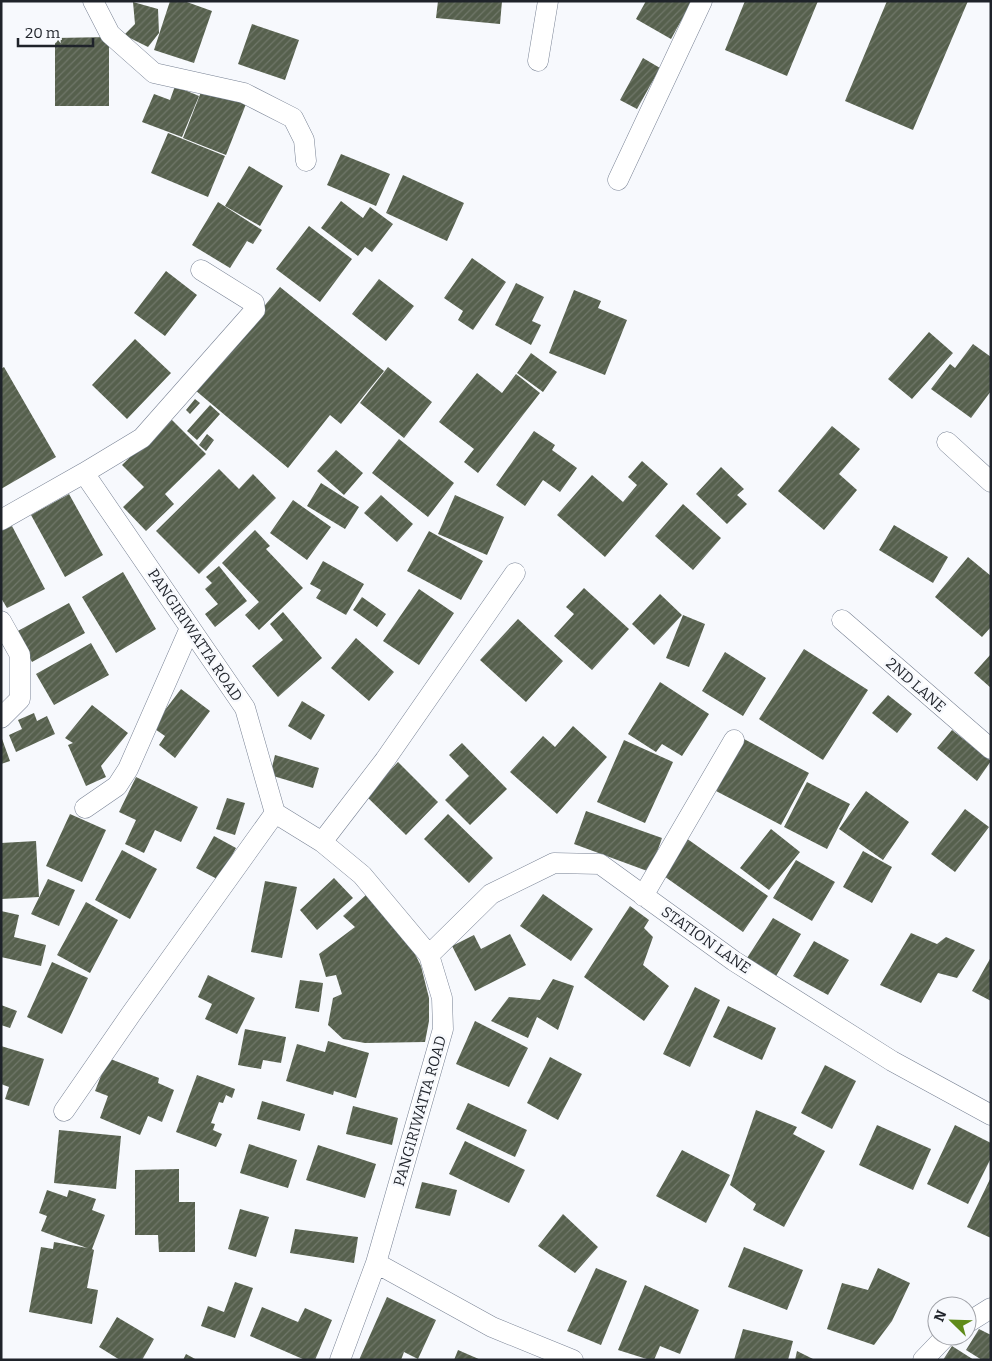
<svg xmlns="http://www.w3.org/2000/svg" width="992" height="1361" viewBox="0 0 992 1361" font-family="Bitter,serif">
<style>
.building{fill:url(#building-hatch)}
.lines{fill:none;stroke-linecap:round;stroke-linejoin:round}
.street-casing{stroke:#788294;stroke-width:21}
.street{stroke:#fff;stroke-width:20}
.labels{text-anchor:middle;stroke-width:5;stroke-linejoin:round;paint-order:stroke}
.street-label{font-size:15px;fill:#1f232a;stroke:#f7f9fd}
</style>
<defs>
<pattern id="building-hatch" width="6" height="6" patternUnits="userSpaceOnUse" patternTransform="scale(1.25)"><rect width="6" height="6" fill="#56604d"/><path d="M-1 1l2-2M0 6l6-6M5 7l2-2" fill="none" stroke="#70776a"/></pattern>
</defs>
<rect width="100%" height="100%" fill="#f7f9fd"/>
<!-- building -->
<path class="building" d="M170 1H184L212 11 194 63 154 50Z
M438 1H502L500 24 436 18Z
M646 1H692L671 39 636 19Z
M745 1H818L787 76 725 50Z
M887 1H968L913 130 845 101Z
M133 2 158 9 159 33 148 47 124 35 135 24Z
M252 24 299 40 285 80 238 64Z
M109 37V106H55V38Z
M643 58 660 68 637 109 620 100Z
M175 86 199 96 182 137 142 122 154 94 170 100Z
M203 87 246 104 226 155 183 138Z
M168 133 225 156 208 197 151 173Z
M341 154 390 174 376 206 327 185Z
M249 166 283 186 260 226 225 206Z
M403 175 464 203 447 241 386 213Z
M341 201 363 218 370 207 393 224 372 252 365 247 358 256 321 228Z
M218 202 262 230 253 244 247 241 230 268 192 245Z
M309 226 352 259 320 302 276 269Z
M472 258 506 282 473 330 458 320 463 311 444 298Z
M166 271 197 295 165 336 134 313Z
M379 279 414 306 386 341 352 314Z
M516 283 544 297 532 321 541 325 531 345 495 325Z
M280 287 384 371 341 424 330 415 288 468 195 390Z
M574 290 601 301 598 308 627 320 605 375 549 353Z
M929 332 953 353 912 399 888 379Z
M135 339 171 373 127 419 92 385Z
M973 344 991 357V391L971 418 931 389 950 364 955 368Z
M531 353 557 372 543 392 517 373Z
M4 367 56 457 1 489V369Z
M388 367 432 402 404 438 360 403Z
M477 373 502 393 516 374 540 393 478 473 464 462 474 449 439 422Z
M195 399 200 403 190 414 186 410Z
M210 405 220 414 197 440 187 431Z
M170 418 206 454 165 494 174 504 146 531 123 507 144 487 122 465Z
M832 426 860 449 839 474 857 490 824 530 778 491Z
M534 431 555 445 552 450 577 468 560 492 543 480 525 506 496 485Z
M207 434 214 440 206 451 199 445Z
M399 439 454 483 428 517 372 473Z
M336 450 363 473 344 495 317 471Z
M642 461 668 484 605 557 557 515 592 475 623 502 637 485 628 477Z
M721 467 744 489 737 495 747 504 727 524 696 494Z
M219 469 239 489 253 474 276 498 199 574 156 531Z
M321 483 359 507 345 529 307 506Z
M69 494 103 555 65 577 31 515Z
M381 495 413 524 397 542 364 513Z
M455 495 504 517 487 555 438 534Z
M293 500 331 527 307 560 270 533Z
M683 504 721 538 693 570 655 536Z
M894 525 948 557 933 583 879 550Z
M12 526 45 589 7 608 1 598V531Z
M255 530 270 546 266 549 303 588 259 630 245 615 259 602 222 563Z
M429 531 483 561 461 600 407 571Z
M968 557 991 576V627L982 637 935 597Z
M323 561 364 584 346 615 316 598 321 590 310 584Z
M219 566 247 601 215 627 205 614 218 604 205 589 212 583 206 577Z
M123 572 156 629 116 653 82 597Z
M584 588 629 629 592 670 554 636 574 614 566 607Z
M419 589 454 613 419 665 383 641Z
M660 594 682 615 654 645 632 624Z
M362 597 386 614 377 627 353 610Z
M69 603 85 633 32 662 16 632Z
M283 612 322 658 278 697 252 666 283 640 270 624Z
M683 615 705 624 689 667 666 658Z
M518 619 563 661 526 702 480 660Z
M356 638 394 672 369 701 331 668Z
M91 643 109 675 54 705 36 674Z
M804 649 868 690 823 760 759 719Z
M725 652 766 678 743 716 702 691Z
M991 654V688L974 673Z
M660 682 709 714 682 756 662 744 656 752 628 734Z
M181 689 210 711 175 758 159 745 165 736 152 727Z
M888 695 912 714 897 733 872 713Z
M302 701 325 715 311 740 288 726Z
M92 705 128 733 101 766 106 777 86 786 68 745 73 743 65 738Z
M34 713 37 721 47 716 55 734 16 752 9 735 22 729 18 720Z
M573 726 607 757 557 814 510 772 543 736 555 747Z
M952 730 991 761 977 781 937 748Z
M1 736 10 761 1 764Z
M744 739 809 773 781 825 716 791Z
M624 740 673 762 645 823 597 802Z
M462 743 507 789 470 825 445 800 469 776 449 755Z
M275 755 319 768 313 788 270 775Z
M398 762 438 802 406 835 366 796Z
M136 777 198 807 181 842 155 830 144 853 125 844 136 820 119 812Z
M807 782 850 804 827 849 784 827Z
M866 791 909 822 883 860 839 829Z
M227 798 245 803 235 835 216 829Z
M965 809 989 827 955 872 931 854Z
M586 811 662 838 650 872 574 844Z
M70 814 106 830 82 882 46 866Z
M448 814 493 858 469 883 424 839Z
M771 829 800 852 769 890 740 868Z
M214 836 236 848 219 880 196 868Z
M686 838 768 896 743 932 661 874Z
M36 841 39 897 1 899V843Z
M122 850 157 869 130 919 95 900Z
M863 851 892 867 872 903 843 887Z
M796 860 835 882 812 921 773 898Z
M334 878 353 898 317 930 300 910Z
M48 879 75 890 59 926 31 914Z
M265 881 297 887 282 958 251 952Z
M367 894 407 938 421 966 429 998V1021L425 1042 365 1043 343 1039 328 1025 333 998 342 994 336 975 326 977 319 954 355 927 343 916Z
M543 894 593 929 571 961 520 926Z
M86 902 118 920 90 973 57 955Z
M630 906 649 920 644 928 653 937 643 965 669 986 644 1021 584 977Z
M1 911 19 915 14 937 46 945 41 966 1 957Z
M773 918 801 934 776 976 747 958Z
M911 933 937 944 946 937 975 950 957 978 938 973 921 1003 880 985Z
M510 934 526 965 475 991 452 946 474 935 481 949Z
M814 941 849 960 828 995 793 976Z
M991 957V1001L972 991Z
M52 962 88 978 62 1034 27 1017Z
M208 975 255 998 237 1034 205 1019 212 1004 198 997Z
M553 979 574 986 558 1030 537 1017 528 1038 491 1021 509 997 540 1000Z
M300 980 323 983 319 1012 295 1008Z
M695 987 720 1000 690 1067 663 1054Z
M1 1005 17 1011 10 1028 1 1025Z
M728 1006 776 1028 762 1060 713 1037Z
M475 1021 528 1048 509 1087 456 1064Z
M245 1029 286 1037 281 1063 263 1060 261 1069 238 1065Z
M328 1041 369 1053 356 1098 334 1091 333 1095 286 1081 297 1044 325 1052Z
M1 1046 44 1059 29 1106 5 1099 9 1087 1 1084Z
M550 1057 582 1074 558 1120 527 1103Z
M108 1058 159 1078 158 1083 174 1090 162 1122 148 1116 140 1135 100 1118 108 1096 95 1091Z
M825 1065 856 1081 832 1129 801 1113Z
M197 1075 235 1089 232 1098 226 1095 223 1103 219 1102 211 1123 215 1124 213 1130 222 1134 216 1147 176 1132Z
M262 1101 305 1114 300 1131 257 1119Z
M468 1103 527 1130 515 1157 456 1129Z
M353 1106 398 1118 392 1145 346 1134Z
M756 1110 797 1127 793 1134 825 1151 784 1227 753 1210 756 1204 730 1185Z
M877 1125 931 1149 913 1190 859 1165Z
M955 1125 991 1143V1158L968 1204 927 1184Z
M59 1130 121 1136 116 1189 54 1183Z
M465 1141 525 1170 509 1203 449 1174Z
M249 1144 297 1160 288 1188 240 1173Z
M318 1145 376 1164 365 1198 306 1180Z
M682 1150 730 1175 706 1223 656 1196Z
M179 1169V1202H195V1252H159L158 1235H135V1170Z
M991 1177V1238L967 1227Z
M422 1182 457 1190 450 1216 415 1208Z
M47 1190 67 1197 69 1190 96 1199 92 1210 105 1215 92 1249 94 1250 87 1288 98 1290 92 1324 29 1312 41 1247 53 1249 54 1242 87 1248 41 1231 47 1216 39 1213Z
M240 1209 269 1217 256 1257 228 1249Z
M563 1214 598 1247 575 1273 538 1246Z
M295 1229 358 1237 354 1263 290 1253Z
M744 1247 803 1270 787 1310 728 1287Z
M596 1268 627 1281 601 1345 567 1331Z
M878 1268 910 1283 892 1321 874 1345 827 1329 842 1283 868 1290Z
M235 1282 253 1288 235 1338 201 1326 208 1306 224 1312Z
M645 1285 699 1310 680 1354 660 1346 654 1360H650L618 1350Z
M387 1297 436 1320 418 1359 404 1352 401 1360H359Z
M262 1307 298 1322 305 1308 332 1320 315 1360H305L250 1336Z
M117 1317 154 1339 142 1360H120L99 1347Z
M743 1329 793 1341 788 1360H734Z
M979 1329 991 1335V1360H982L966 1350Z
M952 1346 974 1360H943Z
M458 1350 481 1360H454Z
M797 1351 815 1360H795Z
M186 1354 197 1360H183Z"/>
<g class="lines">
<!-- street casing -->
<g class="street-casing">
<path id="street" d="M93 1 110 34 154 73 244 93 293 118 304 140 306 161
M538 61 548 1
M618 180 702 1
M947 442 991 482
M84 473 142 438 255 310 254 303 201 270
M1 520 84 473 245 708 275 813 322 842 362 875 429 955 442 998 443 1029 376 1263 340 1360
M842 620 991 749
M1 621 20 655V699L1 718
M85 808 117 786 128 769 190 628
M322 842 385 760 515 573
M643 896 734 740
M429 955 491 894 554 863 600 864 734 961 892 1061 991 1115
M64 1111 131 1014 275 813
M376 1263 492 1327 573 1360
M967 1323 991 1308
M923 1360 946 1336"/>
</g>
<!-- street -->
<use href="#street" class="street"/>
</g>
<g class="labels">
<!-- street labels -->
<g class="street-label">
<text transform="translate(195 635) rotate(56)" y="5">PANGIRIWATTA ROAD</text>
<text transform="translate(916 685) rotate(41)" y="5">2ND LANE</text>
<text transform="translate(706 940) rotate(35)" y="5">STATION LANE</text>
<text transform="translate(420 1111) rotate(-74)" y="5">PANGIRIWATTA ROAD</text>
</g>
</g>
<!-- border -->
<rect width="992" height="1361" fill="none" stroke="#1f232a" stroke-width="5"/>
<!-- north arrow -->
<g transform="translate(952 1321) rotate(293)"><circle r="24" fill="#f7f9fd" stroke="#a1a3a9"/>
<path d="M0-4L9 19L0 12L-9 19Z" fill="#5f8b1a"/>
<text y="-8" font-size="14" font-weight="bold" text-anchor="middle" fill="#1f232a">N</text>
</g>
<!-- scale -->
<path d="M18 38v8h75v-8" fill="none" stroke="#1f232a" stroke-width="2.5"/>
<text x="25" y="38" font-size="15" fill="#1f232a" stroke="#f7f9fd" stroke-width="4" paint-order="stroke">20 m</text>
</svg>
